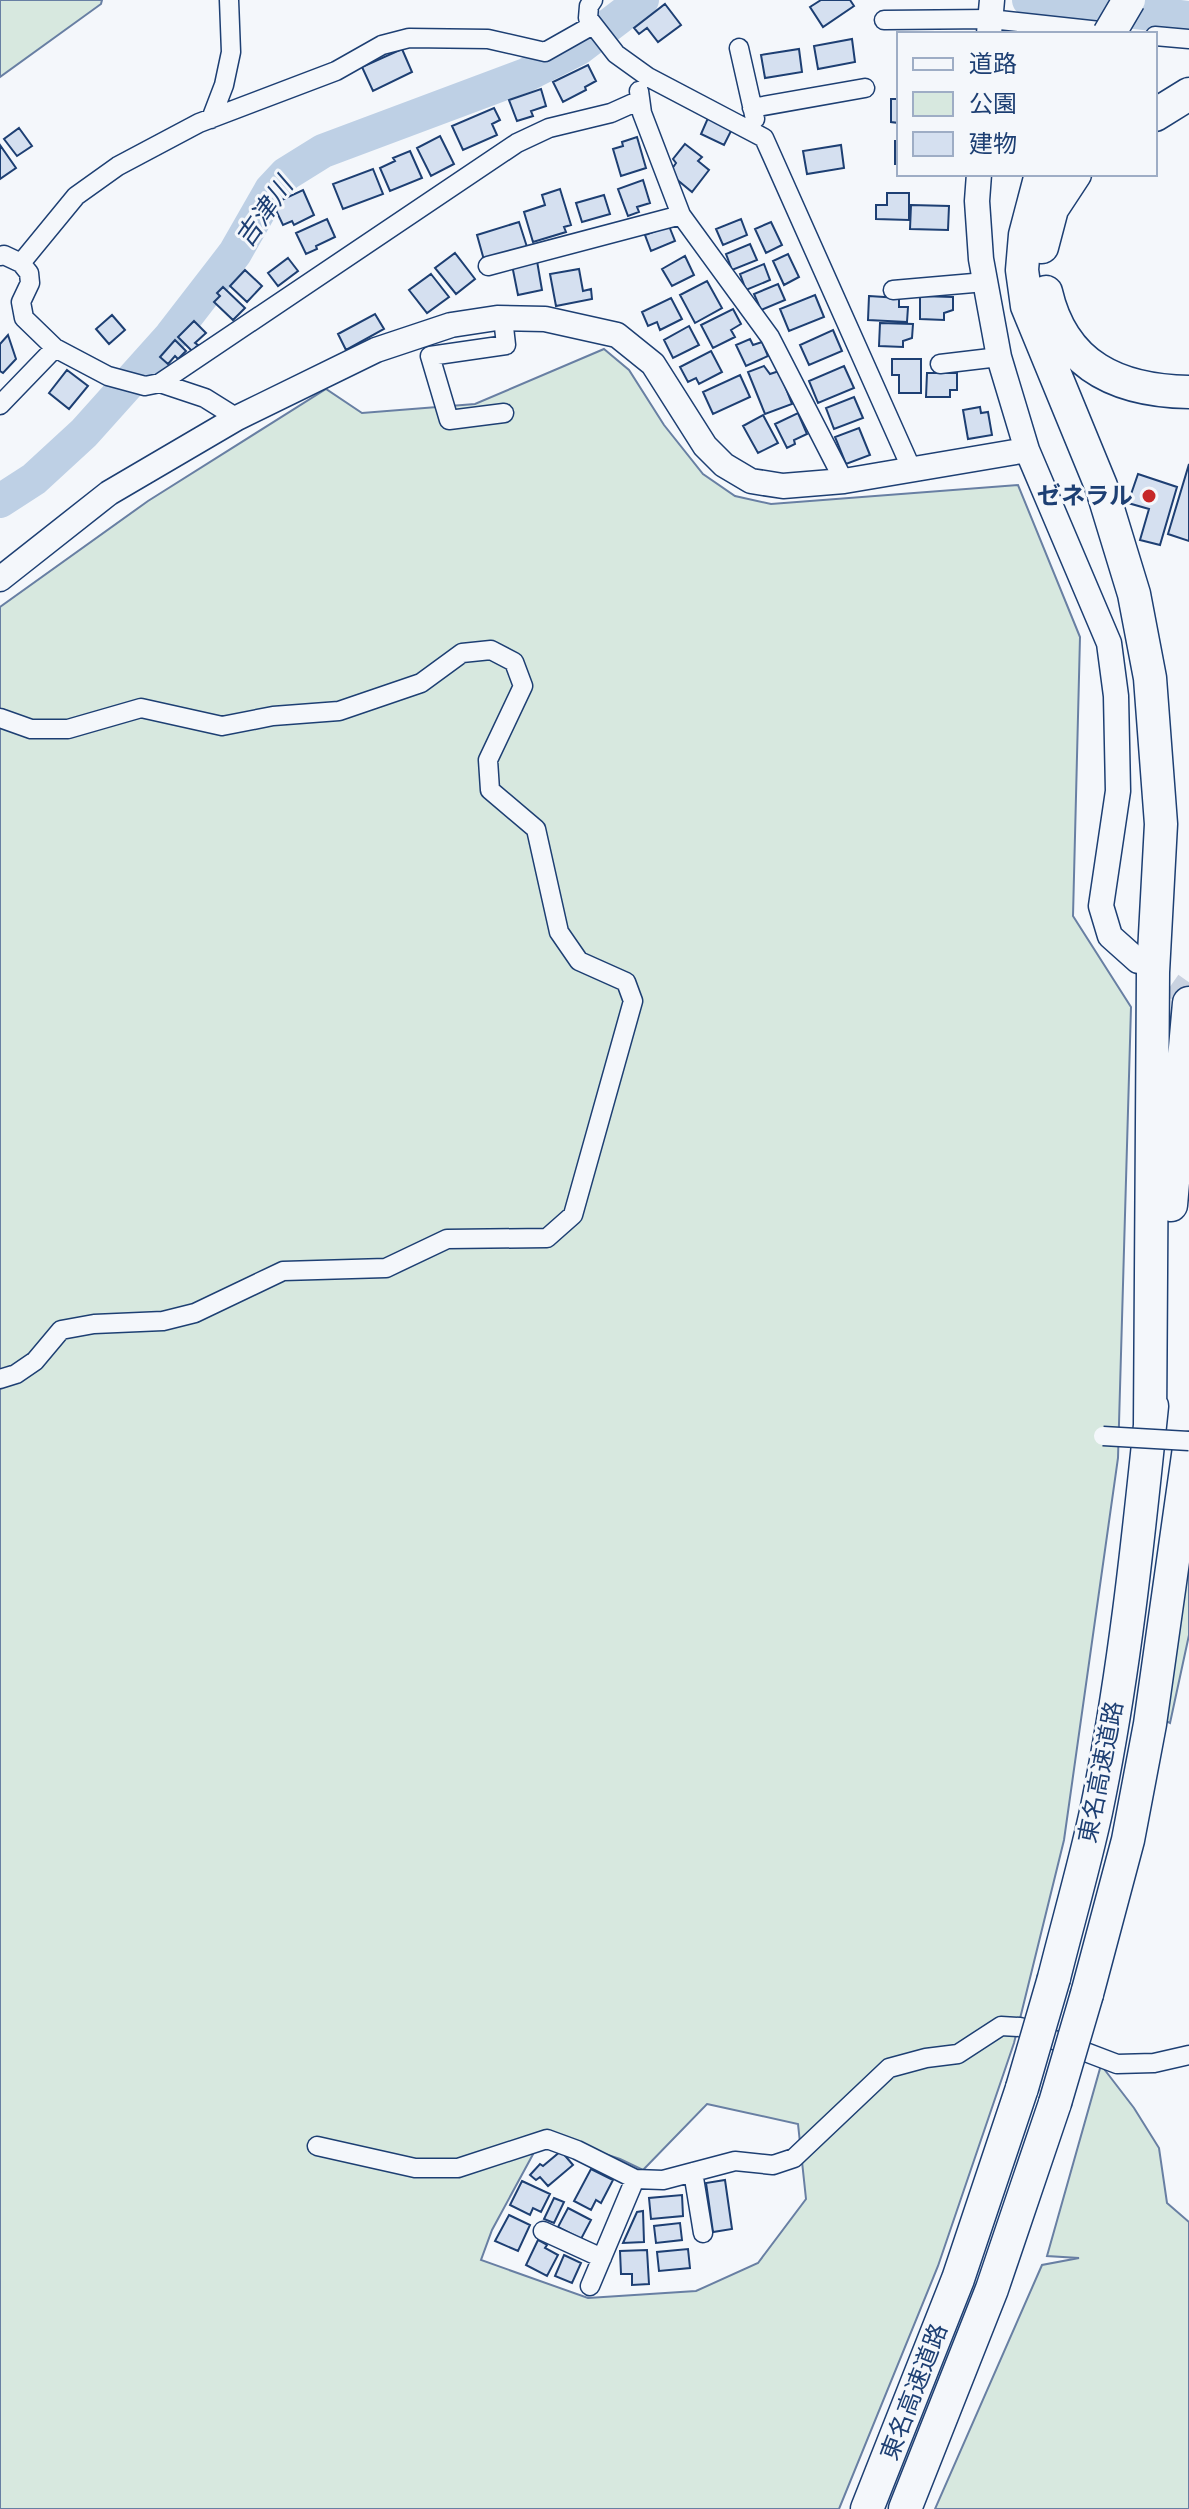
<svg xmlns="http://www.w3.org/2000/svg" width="1189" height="2509" viewBox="0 0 1189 2509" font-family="'Source Serif 4','Noto Sans JP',serif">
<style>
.green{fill:#d7e8df;stroke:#687fa3;stroke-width:2;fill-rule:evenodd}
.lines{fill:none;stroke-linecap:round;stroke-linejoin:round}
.river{stroke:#bed0e5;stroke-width:34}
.building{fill:#d5e0f0;stroke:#1d3f73;stroke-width:2}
.secondary-tunnel{stroke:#c9d2e0;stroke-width:24;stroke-dasharray:24 12;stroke-linecap:butt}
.street-casing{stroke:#1d3f73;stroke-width:21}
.secondary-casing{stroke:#1d3f73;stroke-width:27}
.highway-casing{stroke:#1d3f73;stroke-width:35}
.street{stroke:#f4f7fb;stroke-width:18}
.secondary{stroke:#f4f7fb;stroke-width:24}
.highway{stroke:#f4f7fb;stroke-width:32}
.street-bridge-casing{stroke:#1d3f73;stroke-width:21;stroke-linecap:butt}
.highway-bridge-casing{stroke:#1d3f73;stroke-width:35;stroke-linecap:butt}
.street-bridge{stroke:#f4f7fb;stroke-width:18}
.highway-bridge{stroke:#f4f7fb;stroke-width:32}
.poi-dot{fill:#c62828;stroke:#f4f7fb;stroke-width:3}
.labels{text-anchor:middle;stroke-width:6;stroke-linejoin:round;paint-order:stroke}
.poi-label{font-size:24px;font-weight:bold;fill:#1d3f73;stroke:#f4f7fb;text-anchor:end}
.street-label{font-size:24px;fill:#1d3f73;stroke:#f4f7fb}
.water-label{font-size:26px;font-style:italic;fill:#1d3f73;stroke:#f4f7fb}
</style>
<rect width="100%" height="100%" fill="#f4f7fb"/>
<!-- green -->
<path class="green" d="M0 0H102L101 4 0 77Z
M604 349 629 370 664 425 703 474 735 496 771 504 1018 485 1080 637 1073 916 1131 1007 1118 1458 1064 1840 1014 2043 938 2266 839 2509H0V607L148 501 326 389 362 413 475 404ZM707 2104 798 2124 806 2199 758 2263 696 2291 588 2298 481 2260 492 2230 544 2134 620 2159 643 2170Z
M1189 1561V1635L1170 1723 1164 1720Z
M1101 2065 1134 2108 1159 2148 1167 2203 1189 2222V2509H935L1042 2265 1079 2258 1047 2256Z"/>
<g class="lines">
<!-- river -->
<path class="river" d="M1029 0 1189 18
M0 501 34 479 84 433 171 336 235 253 271 190 286 174 323 151 526 75 579 48 642 0"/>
</g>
<!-- building -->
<path class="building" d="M821 0H850L854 6 823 27 810 7Z
M665 4 681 25 658 42 647 28 639 34 634 28Z
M852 39 855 62 818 69 814 46Z
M402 49 412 72 373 91 362 67Z
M799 49 802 72 765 78 761 55Z
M588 65 596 81 585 87 586 90 563 102 553 82Z
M541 89 546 106 531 111 533 116 517 121 509 100Z
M891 99H899V123L891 122Z
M494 108 500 120 492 124 497 135 463 150 452 126Z
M708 118 732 129 724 145 701 134Z
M19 128 32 146 17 156 4 139Z
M440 136 454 164 431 176 417 148Z
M637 137 646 168 621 176 613 149 623 146 622 142Z
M895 141H899V164H895Z
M685 144 702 157 698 161 709 170 692 192 669 173 676 163 673 159Z
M0 145 16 168 0 179Z
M841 145 844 168 807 174 803 151Z
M410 151 422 178 390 191 380 168 395 161 393 158Z
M373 169 383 194 343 209 333 184Z
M643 180 650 203 637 207 639 212 628 216 618 189Z
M560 189 571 225 564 227 566 232 533 242 524 212 545 205 542 195Z
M303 190 314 215 294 225 292 221 283 225 273 204Z
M887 193H909V220L876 219V205H887Z
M604 195 610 214 582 222 576 203Z
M911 205 949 206 948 230 910 229Z
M327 219 335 237 316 246 317 249 306 254 296 233Z
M741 219 747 235 723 245 716 229Z
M519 222 527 247 484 260 477 235Z
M771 222 782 245 766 253 755 229Z
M669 226 675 241 651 251 645 235Z
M750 244 757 260 732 270 726 254Z
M455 253 475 279 456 294 435 268Z
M788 254 799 277 784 285 773 261Z
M685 256 694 275 672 286 662 269Z
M288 258 298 271 278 286 268 273Z
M537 261 542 290 518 295 512 265Z
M764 264 770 280 746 290 740 274Z
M579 269 583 291 591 289 592 299 556 306 550 274Z
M245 270 262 286 247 302 230 286Z
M431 274 449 297 427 313 409 290Z
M707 281 722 308 695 323 680 295Z
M778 284 785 300 761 310 754 294Z
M223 287 245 308 233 320 214 302 220 296 217 293Z
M815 295 824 317 789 331 780 309Z
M869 296 899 298V307H908L907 322 868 320Z
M920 296 953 297V310L944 313V320L920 319Z
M671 298 682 319 660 330 657 322 648 326 642 312Z
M733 309 741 324 731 330 735 337 713 348 701 325Z
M375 314 384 329 346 350 338 334Z
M112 315 125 330 109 344 96 329Z
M194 321 206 333 195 343 198 345 192 351 178 337Z
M880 323 913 324 912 338 903 341V347L879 346Z
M689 326 699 345 673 358 664 340Z
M833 330 842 351 809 365 800 345Z
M8 335 16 359 3 373 0 371V344Z
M750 339 753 345 762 342 768 356 746 366 736 345Z
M175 340 186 351 178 359 175 356 168 364 160 357Z
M711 351 722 372 699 384 696 378 688 382 680 367Z
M892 359H921V393H899V375H892Z
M764 366 770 374 779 371 792 404 765 414 748 372Z
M844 366 854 388 818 403 809 381Z
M67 370 88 386 69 409 49 393Z
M927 373H957V390H950V397H926Z
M740 375 750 397 713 414 703 392Z
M854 397 863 418 834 429 826 408Z
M980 407 981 413 988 412 992 435 968 439 963 410Z
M798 413 807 434 794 440 795 444 787 448 775 424Z
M763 415 778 443 758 453 743 426Z
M859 428 870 455 846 464 835 437Z
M1189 464V541L1168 534Z
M1138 474 1177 487 1160 545 1140 540 1149 509 1128 503Z
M561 2151 573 2165 548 2186 540 2177 536 2180 530 2175 540 2164 543 2166Z
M591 2169 613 2180 601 2203 596 2200 591 2210 574 2201Z
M725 2180 732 2229 713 2232 706 2183Z
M522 2181 550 2194 541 2212 533 2208 530 2215 510 2205Z
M682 2195 683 2216 651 2219 649 2198Z
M554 2198 564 2202 554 2223 544 2219Z
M568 2208 591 2220 581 2239 558 2227Z
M643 2211 644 2242 623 2243 637 2212Z
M509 2215 530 2225 518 2251 495 2241Z
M680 2223 682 2240 656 2243 654 2226Z
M538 2240 547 2245 545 2248 558 2255 547 2276 526 2265Z
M688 2249 690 2268 659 2271 657 2252Z
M647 2250 649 2284 632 2285V2274H621L620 2251Z
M564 2255 581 2263 572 2283 555 2276Z"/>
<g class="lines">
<!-- secondary-tunnel -->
<path class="secondary-tunnel" d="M1142 964 1189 997"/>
<!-- street casing -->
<g class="street-casing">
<path id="street" d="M593 0 589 6 588 18 616 54 648 77 764 138 912 470
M884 20 990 19 1118 33
M1155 36 1189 39
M739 48 755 119
M639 91 642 113 681 215 770 337 844 481
M752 108 865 88
M211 119 224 85 231 52 229 0
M0 256 4 255 21 263 29 273 30 283 21 302 24 318 55 348 108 376 145 386 160 383 205 398 237 418
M21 263 76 196 118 166 199 123 336 71 382 45 409 38 488 39 545 52 591 26
M488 266 681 215
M893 290 985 282
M503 318 506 345 430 356 449 420 504 413
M940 364 999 357
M160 383 517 143 549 128 611 113 640 100
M0 405 55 348
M0 718 31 729H68L141 708 222 726 273 716 339 711 421 683 462 653 491 650 514 662 523 686 488 760 490 790 536 829 559 932 579 961 626 982 633 1001 573 1215 547 1238 447 1239 386 1268 283 1271 195 1313 163 1321 94 1324 61 1330 35 1361 16 1374 0 1379
M317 2146 415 2168H458L547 2139 577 2150 635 2179 663 2180 735 2161 773 2165 794 2158 889 2068 926 2058 958 2054 1001 2026 1020 2027 1117 2064 1154 2063 1189 2055
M693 2172 703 2233
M543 2231 602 2258
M590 2286 635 2179"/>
</g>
<!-- secondary casing -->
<g class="secondary-casing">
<path id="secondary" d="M989 34 992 0
M979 174 977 201 981 259 999 357 1027 450 1109 643 1116 696 1118 791 1101 906 1110 936 1138 961
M0 579 109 493 237 418 376 350 451 325 497 318 545 319 617 335 653 364 705 446 724 465 751 481 783 486 844 481 1027 450"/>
</g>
<!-- highway casing -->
<g class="highway-casing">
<path id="highway" d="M1155 115 1189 94
M1041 174 1025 235 1022 270 1027 306 1101 486 1134 594 1150 678 1161 824 1153 972 1150 1425
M1042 247 1052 209 1075 174
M1046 292C1063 366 1118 391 1189 392
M1171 1205 1189 1003
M1054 1978C1068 1922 1084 1867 1096 1812 1124 1678 1138 1542 1152 1406
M1087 1994 1128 1840 1150 1724 1189 1448
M867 2509 958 2279 1022 2088
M905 2509 992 2289 1055 2103"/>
</g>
<!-- street -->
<use href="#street" class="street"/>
<!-- secondary -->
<use href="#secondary" class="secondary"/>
<!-- highway -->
<use href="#highway" class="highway"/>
<!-- street-bridge casing -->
<g class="street-bridge-casing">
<path id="street-bridge" d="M1103 1436 1189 1441"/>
</g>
<!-- highway-bridge casing -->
<g class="highway-bridge-casing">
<path id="highway-bridge" d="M1109 34 1129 0
M1022 2088 1054 1978
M1055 2103 1087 1994"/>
</g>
<!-- street-bridge -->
<use href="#street-bridge" class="street-bridge"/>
<!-- highway-bridge -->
<use href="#highway-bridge" class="highway-bridge"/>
</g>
<!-- markers -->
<circle class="poi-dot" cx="1149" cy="496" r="8"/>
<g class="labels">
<!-- poi labels -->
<g class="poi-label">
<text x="1133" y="504">ゼネラル</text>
</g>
<!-- street labels -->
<g class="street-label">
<text transform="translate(1101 1772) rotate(-79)" y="8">東名高速道路</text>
<text transform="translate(914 2392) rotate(-69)" y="8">東名高速道路</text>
</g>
<!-- water labels -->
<g class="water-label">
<text transform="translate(264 212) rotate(-55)" y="9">吉津川</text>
</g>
</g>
<!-- legend -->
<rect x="897" y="32" width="260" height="144" fill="#f4f7fb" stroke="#9eadc5" stroke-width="2"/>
<rect x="913" y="58" width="40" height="12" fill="#f4f7fb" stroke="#9eadc5" stroke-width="2"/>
<text x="969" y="72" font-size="24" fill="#1d3f73">道路</text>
<rect x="913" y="92" width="40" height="24" fill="#d7e8df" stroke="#9eadc5" stroke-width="2"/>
<text x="969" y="112" font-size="24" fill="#1d3f73">公園</text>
<rect x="913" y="132" width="40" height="24" fill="#d5e0f0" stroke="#9eadc5" stroke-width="2"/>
<text x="969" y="152" font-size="24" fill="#1d3f73">建物</text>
</svg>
